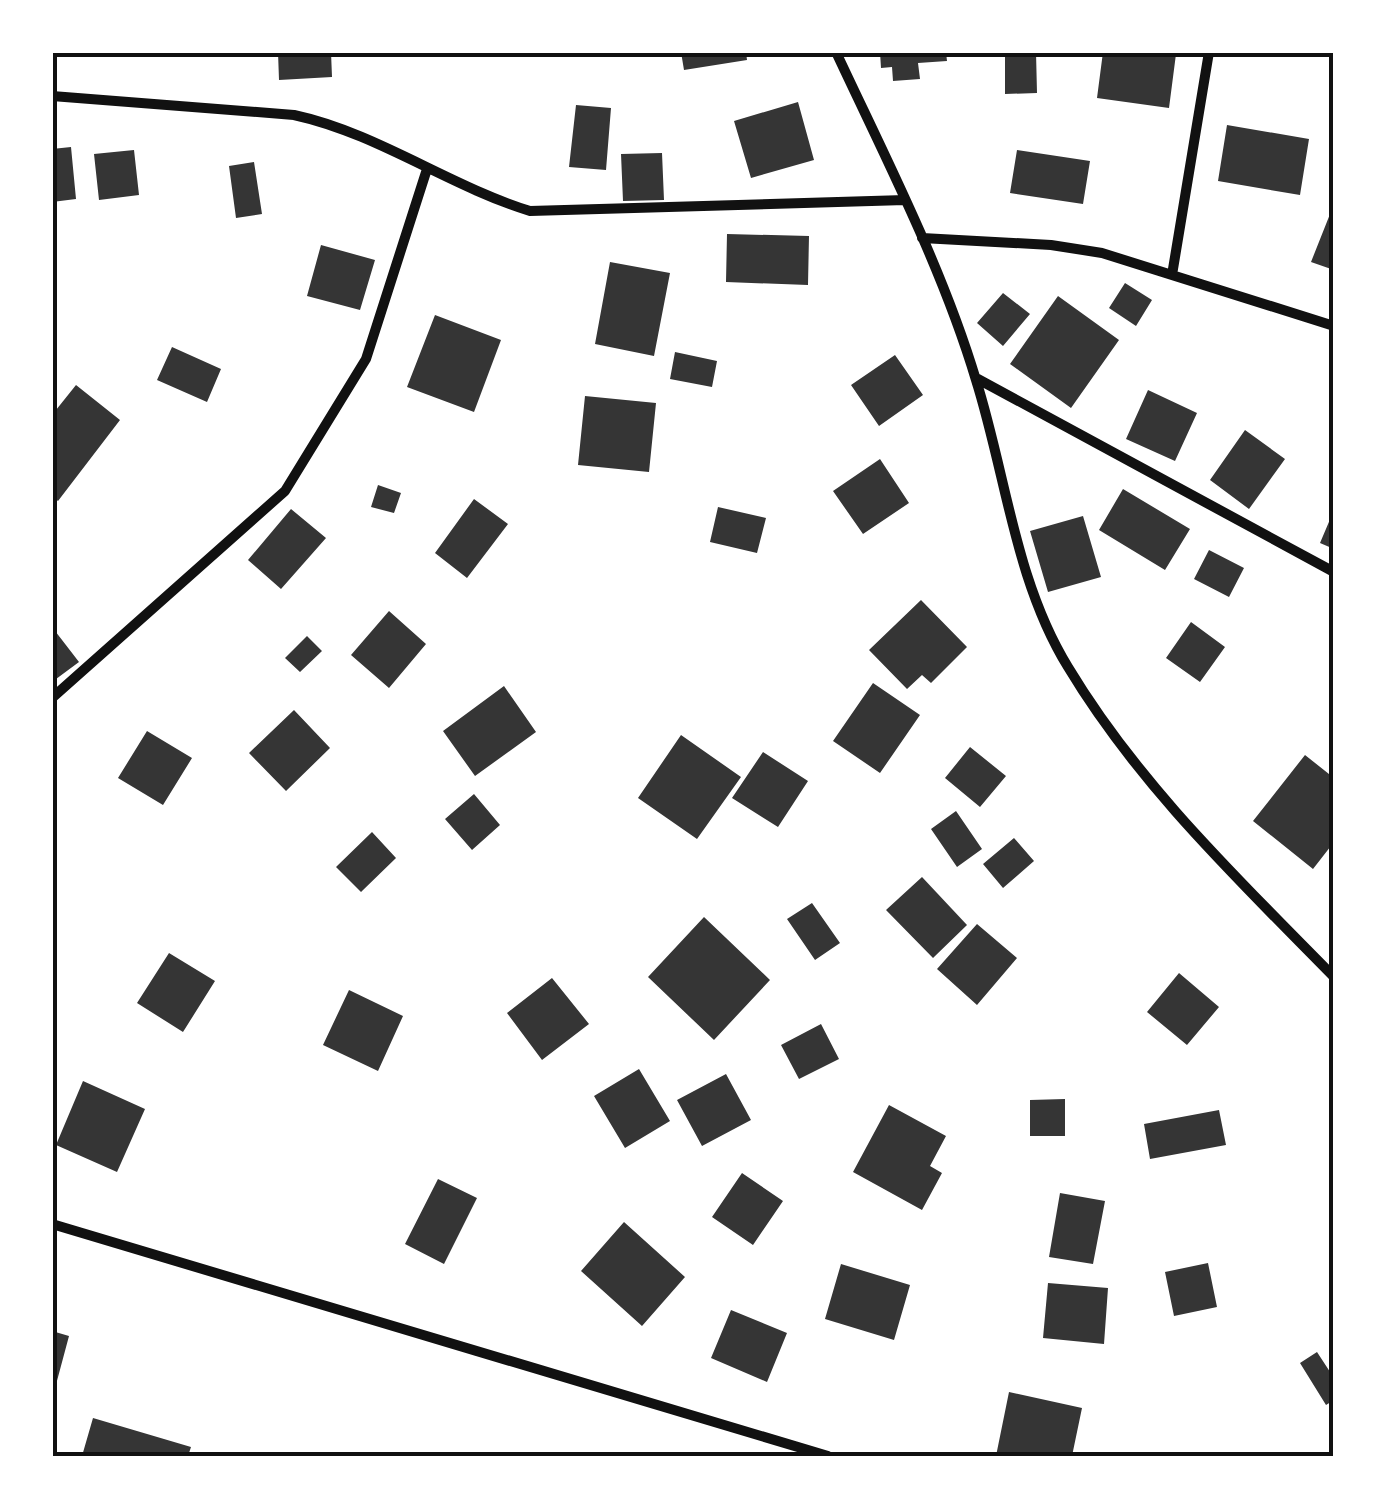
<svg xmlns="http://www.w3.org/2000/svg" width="1386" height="1509" viewBox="0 0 1386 1509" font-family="Arial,sans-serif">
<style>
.building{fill:#353535}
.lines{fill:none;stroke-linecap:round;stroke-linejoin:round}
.minor{stroke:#111;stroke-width:10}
.neatline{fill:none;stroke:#111;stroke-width:4}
</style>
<rect width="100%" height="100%" fill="#fff"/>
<!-- building -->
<path class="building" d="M278 52H331L332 77 279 80Z
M681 52H746L747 60 684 70Z
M880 52H946L947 61 918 63 920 79 893 81 892 67 881 68Z
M1005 52H1036L1037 93 1005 94Z
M1103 52 1176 54 1169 108 1097 98Z
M798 102 814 160 751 178 734 121Z
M576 105 611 108 606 170 569 167Z
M1227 125 1309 139 1300 195 1218 181Z
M71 147 76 199 52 202V149Z
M134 150 139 195 99 200 94 154Z
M1017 150 1090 161 1083 204 1010 193Z
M662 153 664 200 623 201 621 154Z
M254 162 262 214 236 218 229 166Z
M1334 204V270L1311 262Z
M727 234 809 236 808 285 726 282Z
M321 245 375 260 360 310 307 296Z
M610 262 670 273 654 356 595 344Z
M1125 283 1152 300 1136 326 1109 308Z
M1003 293 1030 314 1003 346 977 323Z
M1058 296 1119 340 1071 408 1010 364Z
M435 315 501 340 474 412 407 387Z
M172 347 221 369 207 402 157 380Z
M675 352 717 361 712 387 670 379Z
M895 355 923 395 879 426 851 385Z
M76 385 120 420 58 501 52 496V415Z
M1148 390 1197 413 1175 461 1126 439Z
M585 396 656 403 649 472 578 465Z
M1245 430 1285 459 1249 509 1210 480Z
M880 459 909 503 863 534 833 491Z
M378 485 401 493 394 513 371 507Z
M1123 489 1190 529 1165 570 1099 530Z
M474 499 508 524 467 578 435 553Z
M718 507 766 518 757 553 710 542Z
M291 509 326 538 281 589 248 560Z
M1334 510V549L1320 543Z
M1083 516 1101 577 1048 592 1030 531Z
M1209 550 1244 568 1229 597 1194 579Z
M921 600 967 647 931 683 922 675 907 689 869 650Z
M389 611 426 644 389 688 351 655Z
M1191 622 1225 647 1200 682 1166 658Z
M52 627 79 662 52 682Z
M307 636 322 651 300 672 285 658Z
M873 683 920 715 880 773 833 741Z
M504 686 536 732 475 776 443 731Z
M294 710 330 748 286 791 249 753Z
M147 731 192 758 163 805 118 778Z
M681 735 741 777 697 839 638 798Z
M970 747 1006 776 980 807 945 778Z
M763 752 808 781 778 827 732 798Z
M1305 755 1334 778V842L1313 869 1253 821Z
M474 794 500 825 472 850 445 819Z
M956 811 982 849 957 867 931 829Z
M372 832 396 858 361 892 336 867Z
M1014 838 1034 861 1003 888 983 864Z
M922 877 967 925 933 958 886 910Z
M812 903 840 943 815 960 787 919Z
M704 917 770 980 714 1040 648 977Z
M977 924 1017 958 977 1005 937 969Z
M169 953 215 981 183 1032 137 1003Z
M1179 973 1219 1007 1187 1045 1147 1012Z
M552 978 589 1024 542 1060 507 1013Z
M349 990 403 1016 378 1071 323 1045Z
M821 1024 839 1059 799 1079 781 1045Z
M639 1069 670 1121 625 1148 594 1096Z
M726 1074 751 1120 702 1146 677 1100Z
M83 1081 145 1109 117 1172 56 1145Z
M1065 1099V1136H1030V1100Z
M889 1105 946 1136 930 1166 942 1173 922 1210 853 1172Z
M1219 1110 1226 1145 1150 1159 1144 1124Z
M742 1173 783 1201 753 1245 712 1217Z
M438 1179 477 1198 444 1264 405 1244Z
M1060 1193 1105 1201 1093 1264 1049 1257Z
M624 1222 685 1277 642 1326 581 1271Z
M1208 1263 1217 1307 1174 1316 1165 1272Z
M841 1264 910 1285 894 1340 825 1319Z
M1048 1283 1108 1288 1104 1344 1043 1338Z
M731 1310 787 1333 767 1382 711 1358Z
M52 1331 69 1336 54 1392H52Z
M1317 1352 1334 1378V1400L1326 1405 1300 1363Z
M1009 1392 1082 1408 1072 1456H996Z
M93 1418 191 1447 188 1456H82Z"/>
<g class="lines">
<!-- minor -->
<path class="minor" d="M836 52C886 159 942 267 976 380 1006 475 1015 581 1068 667 1139 785 1238 879 1334 977
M52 96 294 115C377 133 449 186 530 211L905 200
M922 238 1051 245 1102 253 1334 326
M1172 275 1209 52
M976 378 1334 572
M52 698 285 491 366 359 427 169
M52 1224 828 1456"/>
</g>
<!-- border -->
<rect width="1386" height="1509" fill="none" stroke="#ffffff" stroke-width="110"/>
<rect x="55" y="55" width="1276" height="1399" class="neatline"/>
</svg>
